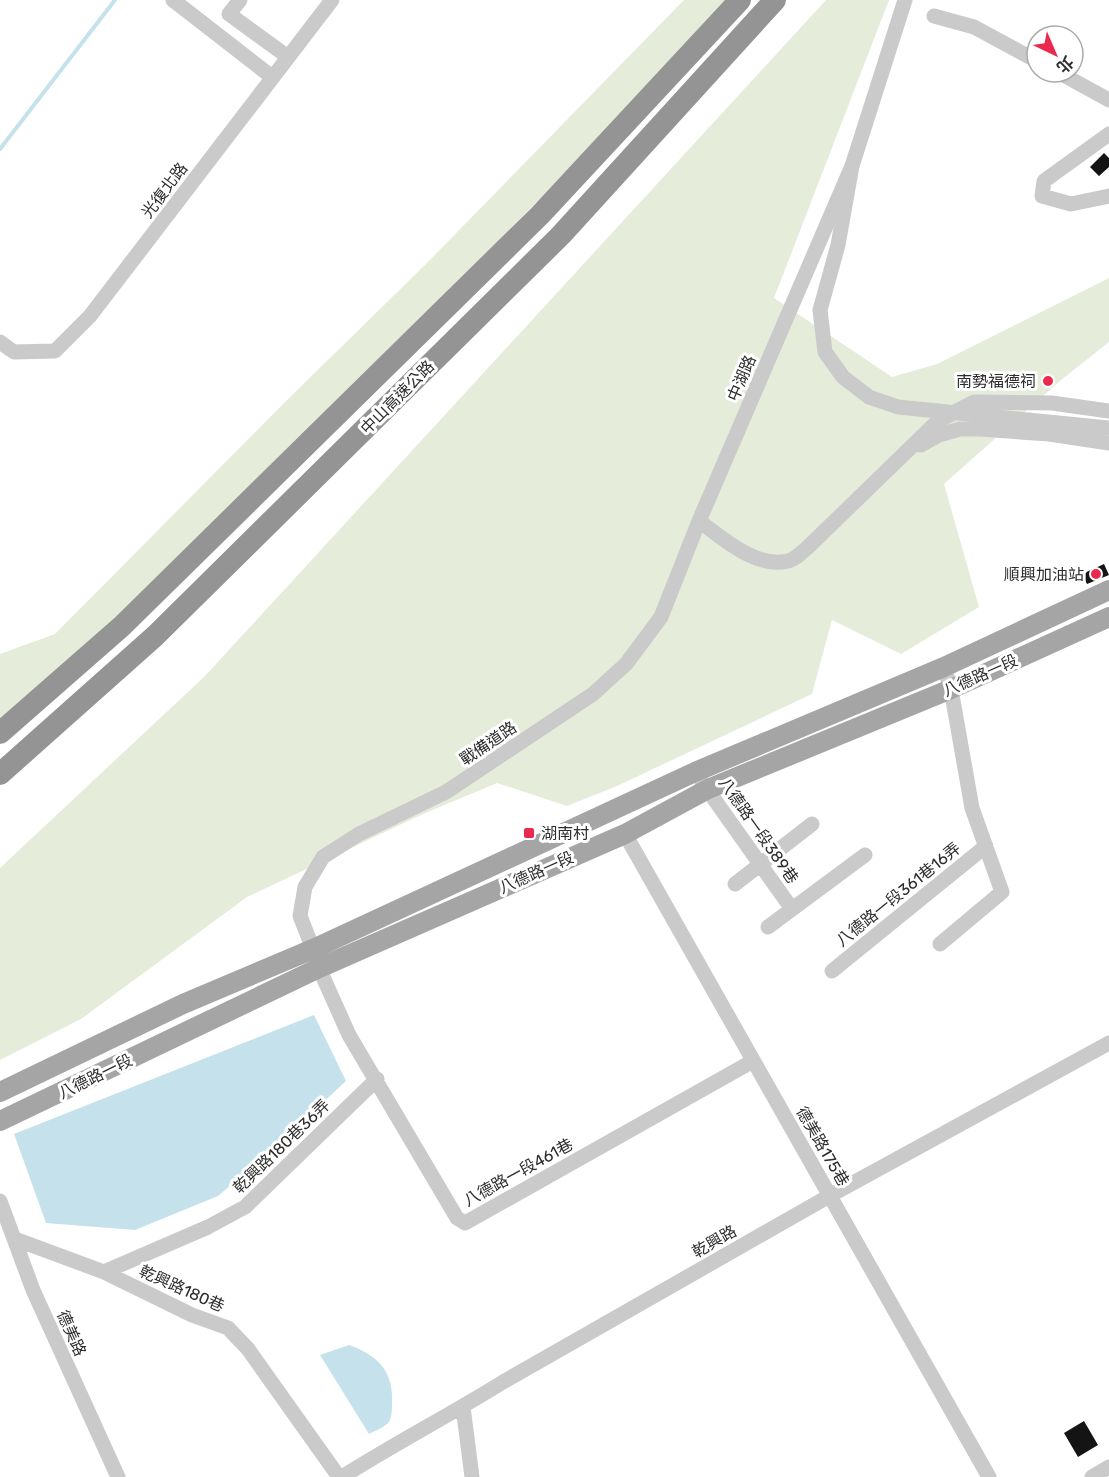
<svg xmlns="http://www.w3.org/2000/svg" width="1109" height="1477" viewBox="0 0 1109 1477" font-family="Rubik,'Noto Sans TC',sans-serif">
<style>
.green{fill:#e5ecda}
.water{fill:#c5e2ec}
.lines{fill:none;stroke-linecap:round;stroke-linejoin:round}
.stream{stroke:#c5e2ec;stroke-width:4}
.building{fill:#141414}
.minor{stroke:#cacaca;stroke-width:15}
.major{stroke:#a5a5a5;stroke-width:20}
.highway{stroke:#949494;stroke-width:22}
.minor-bridge{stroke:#cacaca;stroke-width:15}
.poi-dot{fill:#eb294e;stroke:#fff;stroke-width:2}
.labels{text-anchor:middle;stroke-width:6;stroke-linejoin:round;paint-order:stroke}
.street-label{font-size:16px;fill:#2d2d2d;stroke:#fff}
.poi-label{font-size:16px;fill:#2d2d2d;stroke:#fff;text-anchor:end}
</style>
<rect width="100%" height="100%" fill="#fff"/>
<!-- green -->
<path class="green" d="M684 0H737L368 372 71 661 0 720V654L55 634 285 402 427 263Z
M826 0H889L774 298 892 377 937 364 1109 278V342L1061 380 944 484 979 607 901 654 832 620 812 694 617 786 567 806 497 783 423 814 247 897 81 1019 0 1060V868L205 676Z"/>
<!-- water -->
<path class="water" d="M314 1015 346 1081 274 1148 218 1196 135 1230 46 1223 14 1134Z
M349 1345C377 1355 394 1371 392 1403 392 1409 392 1417 389 1422 385 1427 375 1431 369 1434L320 1355Z"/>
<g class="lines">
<!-- stream -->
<path class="stream" d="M0 149 115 0"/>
</g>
<!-- building -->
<path class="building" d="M1104 153 1109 158V167L1099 176 1090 167Z
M1104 564 1109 575 1087 584 1082 574Z
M1084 1421 1098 1445 1078 1457 1064 1433Z"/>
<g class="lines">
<!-- minor -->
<path class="minor" d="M173 0 272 77
M240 0 229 14 288 57
M934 16 974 27 1037 61
M1058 72 1109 100
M1109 134 1044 181 1042 196 1071 204 1109 196
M0 342 14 352 55 351 90 316 332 0
M921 445 939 435 960 429H980L1049 434 1109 443
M699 521C723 538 756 569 788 561 795 560 802 552 807 548L938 421 974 402 1052 403 1109 411
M702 782 792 909
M625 834C745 1049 869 1262 989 1477
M735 884 812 824
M768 927 865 855
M940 944 1002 892 972 808 951 689 944 667
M832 971 986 846
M753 1061 465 1223 457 1218 349 1035 319 968 313 949 300 916 305 887 323 857 359 834 446 792 593 694 626 664 661 617 699 521 852 166 905 0
M0 1201 33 1290 118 1477
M15 1239 104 1272 192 1315 228 1328 248 1349 339 1477
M104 1272 208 1227 245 1207 377 1079
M463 1407 472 1477
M342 1477C394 1444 450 1415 503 1382L831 1195 1109 1043
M1092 1477 1109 1467"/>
<!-- major -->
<path class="major" d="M0 1092 183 1004 313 949 695 772 944 667 1109 590
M0 1121 319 968 625 834 708 789 951 689 1109 617"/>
<!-- highway -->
<path class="highway" d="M0 733 122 626 540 215 740 0
M0 774 155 636 561 235 775 0"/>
<!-- minor-bridge -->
<path class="minor-bridge" d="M852 166 838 245 820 310 825 352 843 377 869 397 898 407 1109 428"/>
</g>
<!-- markers -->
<g class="poi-dot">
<circle cx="1048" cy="381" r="6"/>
<circle cx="1096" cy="574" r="6"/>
<rect x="523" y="827" width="12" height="12" rx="3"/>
</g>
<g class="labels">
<!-- street labels -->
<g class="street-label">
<text transform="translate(164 190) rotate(-53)" y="6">光復北路</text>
<text transform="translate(741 378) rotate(-67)" y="6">中湖路</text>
<text transform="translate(397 397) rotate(-45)" y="6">中山高速公路</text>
<text transform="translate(980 675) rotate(-24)" y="6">八德路一段</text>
<text transform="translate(488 743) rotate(-34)" y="6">戰備道路</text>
<text transform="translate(759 830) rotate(55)" y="6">八德路一段389巷</text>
<text transform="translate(536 872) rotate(-24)" y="6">八德路一段</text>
<text transform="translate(898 894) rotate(-39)" y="6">八德路一段361巷16弄</text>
<text transform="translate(95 1076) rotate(-26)" y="6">八德路一段</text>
<text transform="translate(281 1146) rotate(-44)" y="6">乾興路180巷36弄</text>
<text transform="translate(823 1146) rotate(60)" y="6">德美路175巷</text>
<text transform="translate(518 1172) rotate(-29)" y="6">八德路一段461巷</text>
<text transform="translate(714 1241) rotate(-30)" y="6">乾興路</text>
<text transform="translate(182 1288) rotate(24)" y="6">乾興路180巷</text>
<text transform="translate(72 1333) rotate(66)" y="6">德美路</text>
</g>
<!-- poi labels -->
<g class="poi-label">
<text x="1036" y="387">南勢福德祠</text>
<text x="1084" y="580">順興加油站</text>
<text x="541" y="839" text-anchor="start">湖南村</text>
</g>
</g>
<!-- north arrow -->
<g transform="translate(1055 54) rotate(136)"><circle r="28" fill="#ffffff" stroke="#ababab" stroke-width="1.5"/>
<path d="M0-4.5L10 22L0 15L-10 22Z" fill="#eb294e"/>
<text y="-9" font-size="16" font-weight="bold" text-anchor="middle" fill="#2d2d2d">北</text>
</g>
</svg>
